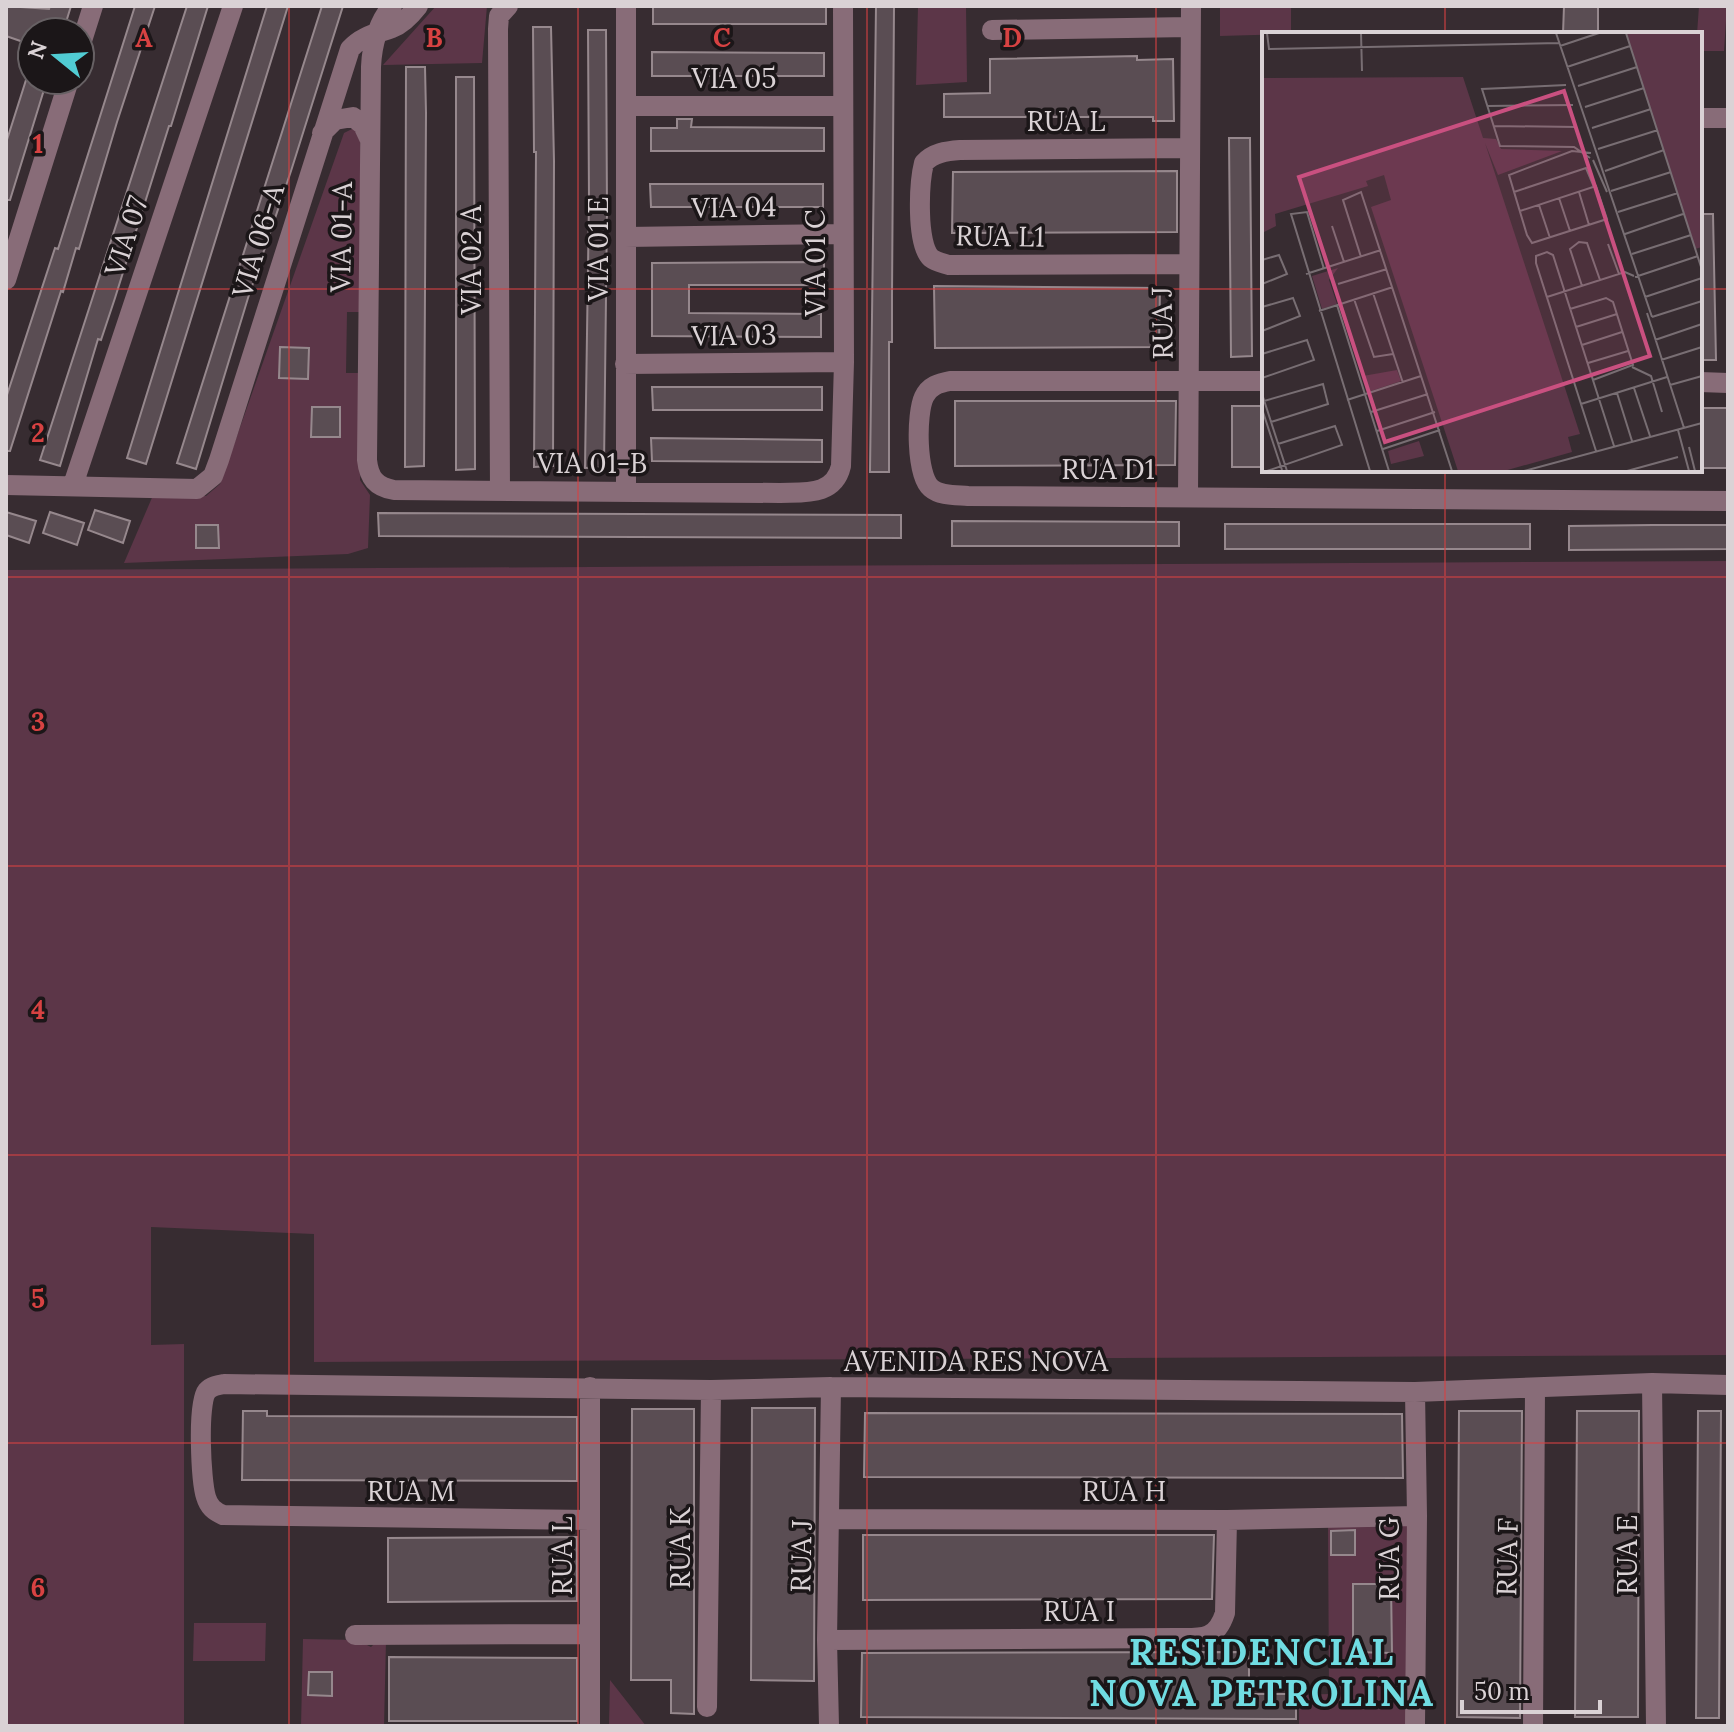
<svg xmlns="http://www.w3.org/2000/svg" width="1734" height="1732" viewBox="0 0 1734 1732" font-family="Lora,serif">
<style>
.green{fill:#5c3648}
.building{fill:#5a4d53;stroke:#96888d;stroke-width:2}
.lines{fill:none;stroke-linecap:round;stroke-linejoin:round}
.minor{stroke:#886c78;stroke-width:20}
.grid{fill:none;stroke:#d74242;stroke-width:2;stroke-opacity:0.55}
.labels{text-anchor:middle;stroke-width:7;stroke-linejoin:round;paint-order:stroke}
.street-label{font-size:28px;fill:#dad2d5;stroke:#1b1618}
.district-label{font-size:36px;font-weight:bold;letter-spacing:2px;fill:#70dce2;stroke:#1b1618}
.inset-road{fill:none;stroke:#786e73;stroke-width:2}
.view{fill:#c95080;fill-opacity:0.15;stroke:#c95080;stroke-width:4}
.inset-edge{fill:none;stroke:#dad2d5;stroke-width:4}
.grid-label{font-size:26px;text-anchor:middle;font-weight:bold;fill:#d74242;stroke:#1b1618;stroke-width:7;stroke-linejoin:round;paint-order:stroke}
</style>
<rect width="100%" height="100%" fill="#372c31"/>
<!-- green -->
<path class="green" d="M436 6H487L482 63 383 65Z
M918 6H966L967 82 916 85Z
M1220 6H1291V34L1220 36Z
M1699 6H1727L1724 51H1700V34H1697Z
M354 128 360 130 364 312H347L346 373H363L360 480 370 495 368 548 348 554 124 563 154 493 206 496 220 484 344 133Z
M1728 561V1355L314 1362V1234L151 1227V1345L184 1344V1726H6V570Z
M1403 1524 1411 1527 1413 1726H1299V1695L1329 1694 1328 1525Z
M194 1623H266L265 1661H193Z
M303 1639 357 1640 371 1647 377 1641H386L384 1726H301Z
M610 1680 646 1726H609Z"/>
<!-- building -->
<path class="building" d="M6 6 49 9 50 6H71L63 32H32V45L6 36Z
M135 6H155L117 122 79 249 76 248 63 292 61 291 10 451H6V398L55 248 58 249Z
M187 6H208L171 126H169L115 298 101 340 98 339 60 466 40 460Z
M267 6H288L146 464 127 458Z
M322 6H343L291 171 248 298 196 469 177 463Z
M653 6H826V24H653Z
M876 6H894L892 296V342H889V472H870Z
M1564 6H1598V34H1563Z
M533 27H551L554 161 553 466 534 467 536 152H534Z
M588 30H606L607 211 604 467 585 468 589 200Z
M652 52 824 53V76H652Z
M1137 56V60L1173 59 1174 121H1153V117H944V94L990 93V59Z
M406 67H425L426 113 424 466 405 467Z
M456 77H474L475 469 456 470Z
M26 80H47L10 200H6V143Z
M677 119H692L691 127 824 128V151H651V128H677Z
M1229 138H1250L1252 356 1231 357Z
M1177 171V232L952 233 953 172Z
M650 184H823V207H651Z
M1700 214H1713L1716 360H1700Z
M824 262V285H689V313L821 314V337L652 336V263Z
M934 286 1160 288 1159 347 935 348Z
M280 347 309 348 308 379 279 378Z
M652 387H822V410H653Z
M955 401H1176L1175 465 955 466Z
M1232 406H1264V467H1232Z
M312 407H340V437H311Z
M1700 408H1728V468H1700Z
M651 438 822 440V462L652 461Z
M95 510 130 521 123 543 88 530Z
M6 512 36 521 29 543 6 535Z
M50 512 84 523 77 545 43 533Z
M378 513 901 515V538L379 536Z
M952 521 1179 522V546H952Z
M1225 524H1530V549H1225Z
M196 525H218L219 548H196Z
M1653 525H1728V549L1569 550V526Z
M752 1408H815L814 1681 751 1680Z
M632 1409H694V1714L671 1713V1680H631Z
M243 1411H267V1416L577 1417V1481L242 1480Z
M1459 1411H1522L1520 1718 1457 1717Z
M1577 1411H1639L1638 1717H1575Z
M1698 1411H1721L1719 1718H1696Z
M865 1413 1402 1414 1403 1478 864 1477Z
M1355 1530V1555H1331V1531Z
M863 1535H1214L1212 1599 863 1600Z
M577 1537V1601L388 1602V1538Z
M1353 1584H1391L1392 1653 1353 1652Z
M1249 1652V1694H1296V1719L861 1717 862 1653Z
M389 1657 577 1658V1721H389Z
M309 1672H332V1696L308 1695Z"/>
<g class="lines">
<!-- minor -->
<path class="minor" d="M392 6C377 24 372 44 371 67L367 460C369 478 376 487 394 490L780 493C805 492 834 496 841 466L844 362 843 6
M626 6V492
M992 30 1190 27
M80 47 93 6
M626 106H842
M1700 118H1728
M322 133 335 120 353 117 363 125 370 140
M1189 148 960 150C946 151 933 153 924 163 919 183 916 244 931 258 936 262 943 263 949 265L1189 264
M626 237 843 234
M6 280 69 80
M625 364 844 362
M1264 381H950C939 383 929 386 924 397 916 414 916 475 931 488 940 496 956 495 968 496L1728 501
M1700 382 1728 383
M6 485 197 489 213 476 219 460 350 49C362 36 375 34 392 28 403 24 411 15 418 6
M73 485 233 6
M500 491 498 29 499 16 508 6
M1188 497 1191 6
M1652 1383 1656 1726
M590 1387V1726
M1415 1392 1417 1516 1415 1726
M830 1519 1227 1520 1417 1516
M590 1520 223 1515C214 1511 209 1507 206 1497 201 1481 197 1403 207 1391 211 1386 218 1385 224 1384L711 1390 831 1387 1415 1392 1652 1383 1728 1385
M355 1635 590 1634
M827 1640 1175 1638C1201 1638 1216 1641 1225 1613L1227 1520
M707 1707 711 1390
M829 1726 827 1640 831 1387
M1533 1726 1535 1388"/>
</g>
<!-- grid -->
<path class="grid" d="M289 6V1726M578 6V1726M867 6V1726M1156 6V1726M1445 6V34M6 289H1264M1700 289H1728M1445 470V1726M6 577H1728M6 866H1728M6 1155H1728M6 1443H1728"/>
<g class="labels">
<!-- street labels -->
<g class="street-label">
<text x="734" y="88">VIA 05</text>
<text x="1066" y="131">RUA L</text>
<text transform="translate(734 207) rotate(-1)" y="10">VIA 04</text>
<text transform="translate(126 236) rotate(-72)" y="10">VIA 07</text>
<text transform="translate(1000 236) rotate(1)" y="10">RUA L1</text>
<text transform="translate(341 237) rotate(-89)" y="10">VIA 01-A</text>
<text transform="translate(258 241) rotate(-73)" y="10">VIA 06-A</text>
<text transform="translate(598 249) rotate(-90)" y="10">VIA 01 E</text>
<text transform="translate(471 260) rotate(-90)" y="10">VIA 02 A</text>
<text transform="translate(815 263) rotate(-90)" y="10">VIA 01 C</text>
<text transform="translate(1162 323) rotate(-91)" y="10">RUA J</text>
<text transform="translate(734 335) rotate(-1)" y="10">VIA 03</text>
<text x="592" y="473">VIA 01-B</text>
<text x="1108" y="479">RUA D1</text>
<text x="976" y="1371">AVENIDA RES NOVA</text>
<text x="411" y="1501">RUA M</text>
<text x="1124" y="1501">RUA H</text>
<text transform="translate(680 1548) rotate(-90)" y="10">RUA K</text>
<text transform="translate(1627 1555) rotate(-90)" y="10">RUA E</text>
<text transform="translate(562 1556) rotate(-90)" y="10">RUA L</text>
<text transform="translate(801 1556) rotate(-89)" y="10">RUA J</text>
<text transform="translate(1507 1557) rotate(-89)" y="10">RUA F</text>
<text transform="translate(1389 1559) rotate(-90)" y="10">RUA G</text>
<text x="1079" y="1621">RUA I</text>
</g>
<!-- district labels -->
<g class="district-label">
<text x="1262" y="1665">RESIDENCIAL<tspan x="1262" dy="41">NOVA PETROLINA</tspan></text>
</g>
</g>
<!-- overview -->
<g transform="translate(1262 32)">
<rect width="440" height="440" fill="#372c31"/>
<path d="M364 1H440V215L433 217ZM201 45 221 106 234 107 239 117 300 119 236 143 223 111 318 402 306 405 310 420 242 439H196L109 175 129 168 122 143 104 149 106 154 13 182 14 194 0 201V46ZM76 236 67 248 75 272 60 277 50 244ZM135 338 139 349 106 360 101 344ZM157 409 162 424 129 432 126 419Z" fill="#5c3648"/>
<path class="inset-road" d="M5 1 7 17 297 11M99 1 100 39M294 1 390 285M364 1 440 238M298 14 337 1M305 35 368 14M304 53 220 57 238 114 312 115 328 126M316 54 375 35M225 74 311 73M323 75 382 56M231 94 315 95M330 96 389 77M336 117 396 98M331 128 345 160M343 139 402 118M349 159 409 140M252 160 324 136 332 155M317 160 327 193M297 166 308 199M277 173 288 206M258 179 334 154 345 187 270 211 265 203 247 143 310 119 329 121M356 180 416 161M70 194 82 230M363 202 421 182M346 212 357 242M370 222 429 203M99 225 81 168 99 160 190 439M0 228 17 223 25 242 0 252M62 237 45 180 29 182 108 439M44 242 119 218M373 245 436 224M76 252 125 237M320 254 308 217 317 210 325 211 338 248M111 261 141 351M285 265 363 240 372 244M383 265 440 246M92 267 112 325 131 322M75 273 127 439M0 275 31 266 38 284 0 299M308 277 344 266 351 270 371 333 331 348M57 279 131 255M385 281 422 396M390 285 440 269M314 295 355 282M393 308 440 292M320 313 360 300M0 322 45 308 52 328 0 346M399 328 440 315M326 331 366 319M370 335 389 344 400 380M408 353 440 344M372 356 388 404M355 361 370 409M0 362 25 439M85 368 159 344M2 369 61 352 66 372 9 390M319 372 405 345M0 377 20 438M109 380 166 362M416 398 427 439M115 399 173 380M427 415 433 439M121 417 178 398M334 419 274 231V224L285 220 291 223 352 414M5 439 80 413 73 394 16 412M262 439 440 391M365 439 416 425"/>
<path class="view" d="M302 59 388 324 123 410 37 145Z"/>
<rect width="440" height="440" class="inset-edge"/>
</g>
<g class="grid-label">
<text x="144" y="47">A</text>
<text x="434" y="47">B</text>
<text x="722" y="47">C</text>
<text x="1012" y="47">D</text>
<text x="38" y="153">1</text>
<text x="38" y="442">2</text>
<text x="38" y="731">3</text>
<text x="38" y="1019">4</text>
<text x="38" y="1308">5</text>
<text x="38" y="1597">6</text>
</g>
<!-- border -->
<rect width="1734" height="1732" fill="none" stroke="#dad2d5" stroke-width="16"/>
<!-- north arrow -->
<g transform="translate(56 56) rotate(288)"><circle r="38" fill="#1b1618" stroke="#676164" stroke-width="2"/>
<path d="M0-6L14 30L0 20L-14 30Z" fill="#51ccd3"/>
<text y="-12" font-size="22" font-weight="bold" text-anchor="middle" fill="#dad2d5">N</text>
</g>
<!-- scale -->
<path d="M1462 1700v12h138v-12" fill="none" stroke="#dad2d5" stroke-width="4"/>
<text x="1474" y="1700" font-size="24" fill="#dad2d5" stroke="#1b1618" stroke-width="6" paint-order="stroke">50 m</text>
</svg>
